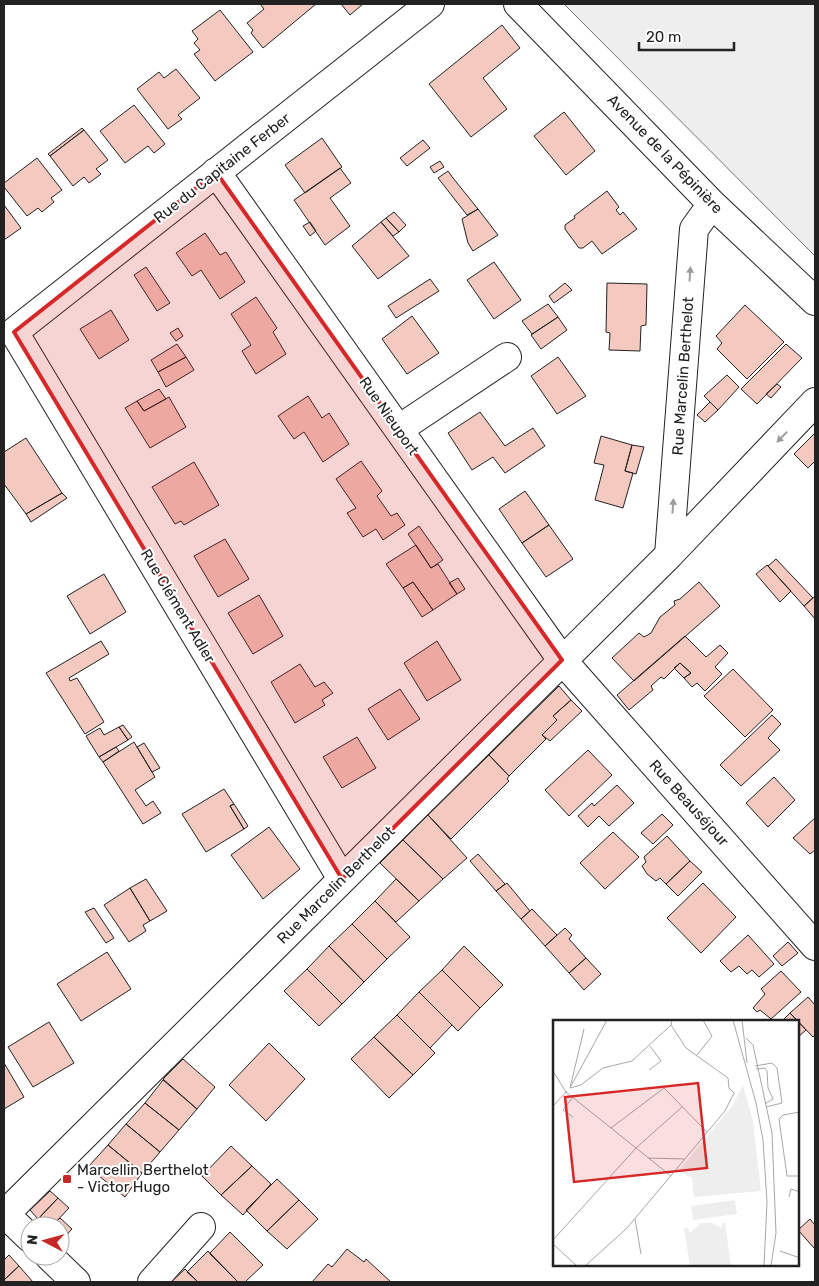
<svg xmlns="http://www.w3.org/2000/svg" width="819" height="1286" viewBox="0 0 819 1286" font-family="Rubik,sans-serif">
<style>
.green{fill:#eee;stroke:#6f6f6f}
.building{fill:#f3c9c0;stroke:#222}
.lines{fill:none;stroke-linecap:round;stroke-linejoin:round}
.minor-casing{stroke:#222;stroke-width:30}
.minor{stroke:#fff;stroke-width:28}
.oneway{fill:#9c9c9c}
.marked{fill:#d62828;fill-opacity:0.2;stroke:#d62828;stroke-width:4;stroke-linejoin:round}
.poi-dot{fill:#c62828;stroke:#fff;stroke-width:2}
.labels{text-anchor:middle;stroke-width:4;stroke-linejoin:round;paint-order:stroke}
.street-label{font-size:15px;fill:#222;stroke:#fff}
.poi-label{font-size:15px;fill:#222;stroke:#fff;text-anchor:start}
.inset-road{fill:none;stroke:#a7a7a7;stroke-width:1}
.view{fill:#d62828;fill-opacity:0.15;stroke:#d62828;stroke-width:2.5}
.inset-edge{fill:none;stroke:#222;stroke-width:2.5}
</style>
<rect width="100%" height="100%" fill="#fff"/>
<!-- green -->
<path class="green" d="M564 4H815V256Z"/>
<!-- building -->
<path class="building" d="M260 4H316L263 48 251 33 253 30 247 23 264 9Z
M341 4H363L350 15Z
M220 10 253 52 215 81 194 54 200 50 194 43 198 39 192 31Z
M502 25 520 48 483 78 507 109 471 137 429 84Z
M176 69 200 98 178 115 182 119 168 129 137 89 159 72 164 78Z
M134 105 165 144 154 153 148 146 125 163 100 131Z
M564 112 595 151 566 175 534 136Z
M82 128 84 130 50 156 48 154Z
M84 130 108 160 96 169 101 174 89 183 84 177 73 186 50 156Z
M322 138 342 167 305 193 285 165Z
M423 140 430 148 407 166 400 158Z
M37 158 62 190 51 198 54 202 42 212 38 208 27 216 4 187V183Z
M440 161 444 167 434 173 430 167Z
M340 168 351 183 330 198 350 226 325 245 294 200Z
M448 171 453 178 478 209 467 215 438 178Z
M607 191 619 207 616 210 620 215 623 212 637 229 602 254 592 241 583 248H579L565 229V225L575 218 574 216Z
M4 205 21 228 4 240Z
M478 209 498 235 473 251 468 243 462 219Z
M394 212 406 225 399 232 386 218Z
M386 218 399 232 393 236 381 222Z
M310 222 316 231 310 236 303 226Z
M381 222 409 256 378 279 352 246Z
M205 233 220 255 226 252 245 282 220 299 201 270 192 276 176 253Z
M494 262 521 300 494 319 467 280Z
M146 267 170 303 157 311 134 275Z
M430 279 439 291 396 318 388 306Z
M565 283 572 290 554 303 549 296Z
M607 283 647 284 646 325 641 326 640 351 609 350 610 333 606 332Z
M256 297 277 328 273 332 286 354 256 374 242 351 251 345 231 314Z
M548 304 558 317 532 334 522 321Z
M745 305 784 342 747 379 717 349 722 343 716 336Z
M111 310 129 340 99 359 80 329Z
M412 316 439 353 407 374 382 339Z
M558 317 567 330 541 349 531 335Z
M178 328 183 336 176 341 170 333Z
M177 344 186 357 158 372 151 360Z
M786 344 802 358 757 404 741 389Z
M186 357 194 370 166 387 158 372Z
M558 357 586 396 557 414 531 376Z
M727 375 739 387 718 410 704 396Z
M777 384 781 387 771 398 766 394Z
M159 389 166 399 144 411 137 401Z
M308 396 322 418 329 413 349 444 323 462 304 432 294 439 278 416Z
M169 397 186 427 150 448 125 408 137 401 144 411Z
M710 402 718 410 705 422 697 415Z
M480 412 505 446 533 428 545 446 505 473 493 457 472 470 448 433Z
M815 433V461L808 468 794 454Z
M601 436 632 445 625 471 633 473 623 508 595 500 604 465 594 463Z
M26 438 62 493 26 514 4 484V452Z
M632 445 644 447 636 474 625 471Z
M361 461 382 491 377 496 391 516 397 513 405 525 383 540 376 529 363 537 347 513 356 508 336 479Z
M194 462 219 505 184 525 181 521 175 524 152 487Z
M525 491 549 525 522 543 499 509Z
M62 493 67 498 31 522 26 514Z
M549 525 573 559 546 577 522 543Z
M419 526 443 560 431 568 408 534Z
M225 539 249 579 218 597 194 556Z
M416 545 431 568 438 564 457 594 433 610 413 582 403 588 386 564Z
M776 559 813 598 804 606 768 566Z
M767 565 791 591 780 602 756 574Z
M104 574 126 612 90 634 67 596Z
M458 578 465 589 457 594 449 583Z
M413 582 433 610 422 617 403 588Z
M699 582 720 606 634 681 612 658 639 633 644 637 651 633 660 617 675 605 674 601 680 599Z
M259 595 283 636 253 654 228 613Z
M815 596V619L804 606Z
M685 636 706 657 720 645 728 653 715 667 722 674 705 691 697 683 692 687 684 678 691 673 680 663 664 679 661 677 651 686 653 690 629 710 617 695Z
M101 641 109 654 69 678 70 681 77 678 104 722 85 734 46 673Z
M437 641 461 680 427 701 404 663Z
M680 663 691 673 684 678 674 668Z
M300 664 315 687 324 682 333 693 322 700 325 705 295 723 271 682Z
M733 669 773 710 745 737 704 696Z
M559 686 571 700 553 716 557 720 542 735 546 739 509 776 489 755Z
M400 689 420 719 388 740 368 709Z
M571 700 582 711 550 741 542 735 557 720 553 716Z
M772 715 781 724 768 738 780 750 741 786 720 765Z
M123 725 132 737 128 740 119 727Z
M119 727 128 740 99 757 86 736 100 728 104 735Z
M357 737 376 768 342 788 323 757Z
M134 742 155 777 135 790 146 806 153 801 161 813 143 824 103 762Z
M144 743 160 768 152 772 137 747Z
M116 747 119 751 103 762 99 757Z
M588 750 612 775 569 816 545 790Z
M489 755 509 776 507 779 509 781 451 839 428 815Z
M774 777 795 800 768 827 746 803Z
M617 785 634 803 609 826 599 816 588 827 578 816 592 803 594 806Z
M224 789 234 804 230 806 244 829 206 852 182 814Z
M234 804 248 826 244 829 230 806Z
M662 814 673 825 653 844 641 833Z
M428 815 467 858 443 879 403 840Z
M815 818V850L810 854 793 838Z
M269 827 300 869 263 899 231 855Z
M613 832 639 857 605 889 580 863Z
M667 836 690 861 666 884 660 878 656 881 647 874 642 866 646 862 644 857Z
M403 840 443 879 419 901 380 863Z
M478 854 505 884 496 891 470 861Z
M690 861 702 872 678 896 666 884Z
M146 879 167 911 150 921 130 888Z
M396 879 419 901 396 922 375 901Z
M507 883 530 911 521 919 496 891Z
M703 883 736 917 701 953 667 918Z
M130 888 150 921 143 925 146 931 129 942 104 905Z
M375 901 410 937 387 959 352 924Z
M94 908 114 938 106 943 85 912Z
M532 909 557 935 545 946 521 919Z
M352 924 387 959 364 982 329 946Z
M565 928 572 935 569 939 586 958 569 973 545 946Z
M748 935 774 964 759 977 752 970 747 974 739 966 731 972 720 961Z
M788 942 798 953 782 966 773 956Z
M329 946 364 982 342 1004 307 969Z
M464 946 503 985 480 1008 442 970Z
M107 952 131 989 81 1021 57 984Z
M586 958 601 974 584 990 569 973Z
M307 969 342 1004 319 1026 284 991Z
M442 970 480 1008 458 1031 419 992Z
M781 971 801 992 771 1019 760 1010 757 1012 753 1008 765 994 761 989Z
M419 992 452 1025 430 1048 397 1015Z
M808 997 815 1005V1035L813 1037 790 1013Z
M790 1013 806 1030 798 1037V1021H782Z
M397 1015 435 1053 413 1075 374 1037Z
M49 1022 74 1063 33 1087 8 1047Z
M374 1037 413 1075 389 1098 351 1059Z
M269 1043 305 1079 266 1121 229 1085Z
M183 1059 215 1087 197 1109 163 1079Z
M4 1063 24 1097 4 1109Z
M163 1080 197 1109 179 1130 145 1103Z
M145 1103 179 1130 160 1152 126 1124Z
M126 1124 160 1152 142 1173 108 1145Z
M108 1145 142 1173 125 1197 88 1167Z
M231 1146 252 1166 221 1195 202 1176Z
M252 1166 271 1184 243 1215 221 1195Z
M277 1179 299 1200 267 1231 246 1210Z
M50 1191 58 1198 38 1219 30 1210Z
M58 1198 69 1208 52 1226H45L38 1219Z
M299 1200 318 1219 287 1249 267 1231Z
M60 1218 72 1229 60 1242V1226H52Z
M810 1219 815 1225V1249L798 1230Z
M230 1232 263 1265 245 1282H238L210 1253Z
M347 1249 364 1262 366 1259 391 1282H312L328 1264 332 1267Z
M208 1251 211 1255 238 1282H198L187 1272Z
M9 1255 19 1266 4 1280V1260Z
M19 1266 33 1282H4V1280Z
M185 1269 198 1282H171Z"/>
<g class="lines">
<!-- minor casing -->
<g class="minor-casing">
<path id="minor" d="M518 4 712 204 815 301
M216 172 562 660 815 946
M399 429 507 357
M669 555 694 229 712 204
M342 879 14 332 430 4
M5 1214 30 1238
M4 1215 669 555 815 402
M49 1256 76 1282
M152 1282 201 1227"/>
</g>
<!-- minor -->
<use href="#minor" class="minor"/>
</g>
<!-- one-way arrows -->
<defs><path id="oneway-solid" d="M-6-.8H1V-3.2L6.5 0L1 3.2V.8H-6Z" transform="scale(1.25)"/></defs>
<g class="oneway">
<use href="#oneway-solid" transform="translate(690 274) rotate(-86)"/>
<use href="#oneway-solid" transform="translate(782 437) rotate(134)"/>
<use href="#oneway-solid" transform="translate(673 506) rotate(-86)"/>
</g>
<!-- marked area -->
<path class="marked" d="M216 172 562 660 342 879 14 332Z"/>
<!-- markers -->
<rect class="poi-dot" x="62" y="1174" width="10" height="10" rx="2.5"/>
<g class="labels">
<!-- street labels -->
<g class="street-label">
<text transform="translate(665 154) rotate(46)" y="5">Avenue de la Pépinière</text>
<text transform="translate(222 168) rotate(-38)" y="5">Rue du Capitaine Ferber</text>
<text transform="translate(683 376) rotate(-86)" y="5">Rue Marcelin Berthelot</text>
<text transform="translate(389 416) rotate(55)" y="5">Rue Nieuport</text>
<text transform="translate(178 606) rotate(59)" y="5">Rue Clément Adler</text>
<text transform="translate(689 803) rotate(48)" y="5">Rue Beauséjour</text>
<text transform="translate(336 885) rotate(-45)" y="5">Rue Marcelin Berthelot</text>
</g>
<!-- poi labels -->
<g class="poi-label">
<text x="77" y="1175">Marcellin Berthelot<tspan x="77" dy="17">- Victor Hugo</tspan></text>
</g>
</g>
<!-- overview -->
<g transform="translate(553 1020)">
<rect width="246" height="246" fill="#fff"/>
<path d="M190 65 200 101 208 171 141 177 139 158 126 151 179 86ZM182 180 184 194 140 200 138 186ZM148 203H159L169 208V203H172L178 246H137L131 208H135L137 213Z" fill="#eee"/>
<path class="inset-road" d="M180 0 203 83 210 120 214 182 211 246M189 0 194 43M31 9 17 68 28 65 50 48 79 41 118 5M193 18 200 25 219 113 223 213 218 246M144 35 159 16 150 0M202 46 219 43 224 48 229 83 213 87M203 49 212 48 214 51 215 68 220 79 212 84M96 50 108 41 97 26M0 51 13 72 118 156M18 66 54 0M20 77 10 90 20 97M0 86 14 71M247 92 230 95 226 99 234 156H247M58 108 111 68 154 112M95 138 131 139M236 177 238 169 247 172M82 199 88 234M0 220 83 128 129 87M0 224 24 246M227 231 247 238M32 246 74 208 172 91 181 73 176 68 175 58 133 28 118 5 119 0"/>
<path class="view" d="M145 63 154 148 21 162 12 77Z"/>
<rect width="246" height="246" class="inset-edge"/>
</g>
<!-- border -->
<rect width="819" height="1286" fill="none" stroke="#222222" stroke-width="10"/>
<!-- north arrow -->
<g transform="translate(45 1241) rotate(276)"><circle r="24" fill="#ffffff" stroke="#a7a7a7"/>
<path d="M0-4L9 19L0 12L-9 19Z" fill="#c62828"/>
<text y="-8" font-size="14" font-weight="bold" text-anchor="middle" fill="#222222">N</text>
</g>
<!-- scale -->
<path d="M639 42v8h95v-8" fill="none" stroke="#222222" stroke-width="2.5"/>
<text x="646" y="42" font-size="15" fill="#222222" stroke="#ffffff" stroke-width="4" paint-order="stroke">20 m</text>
</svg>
